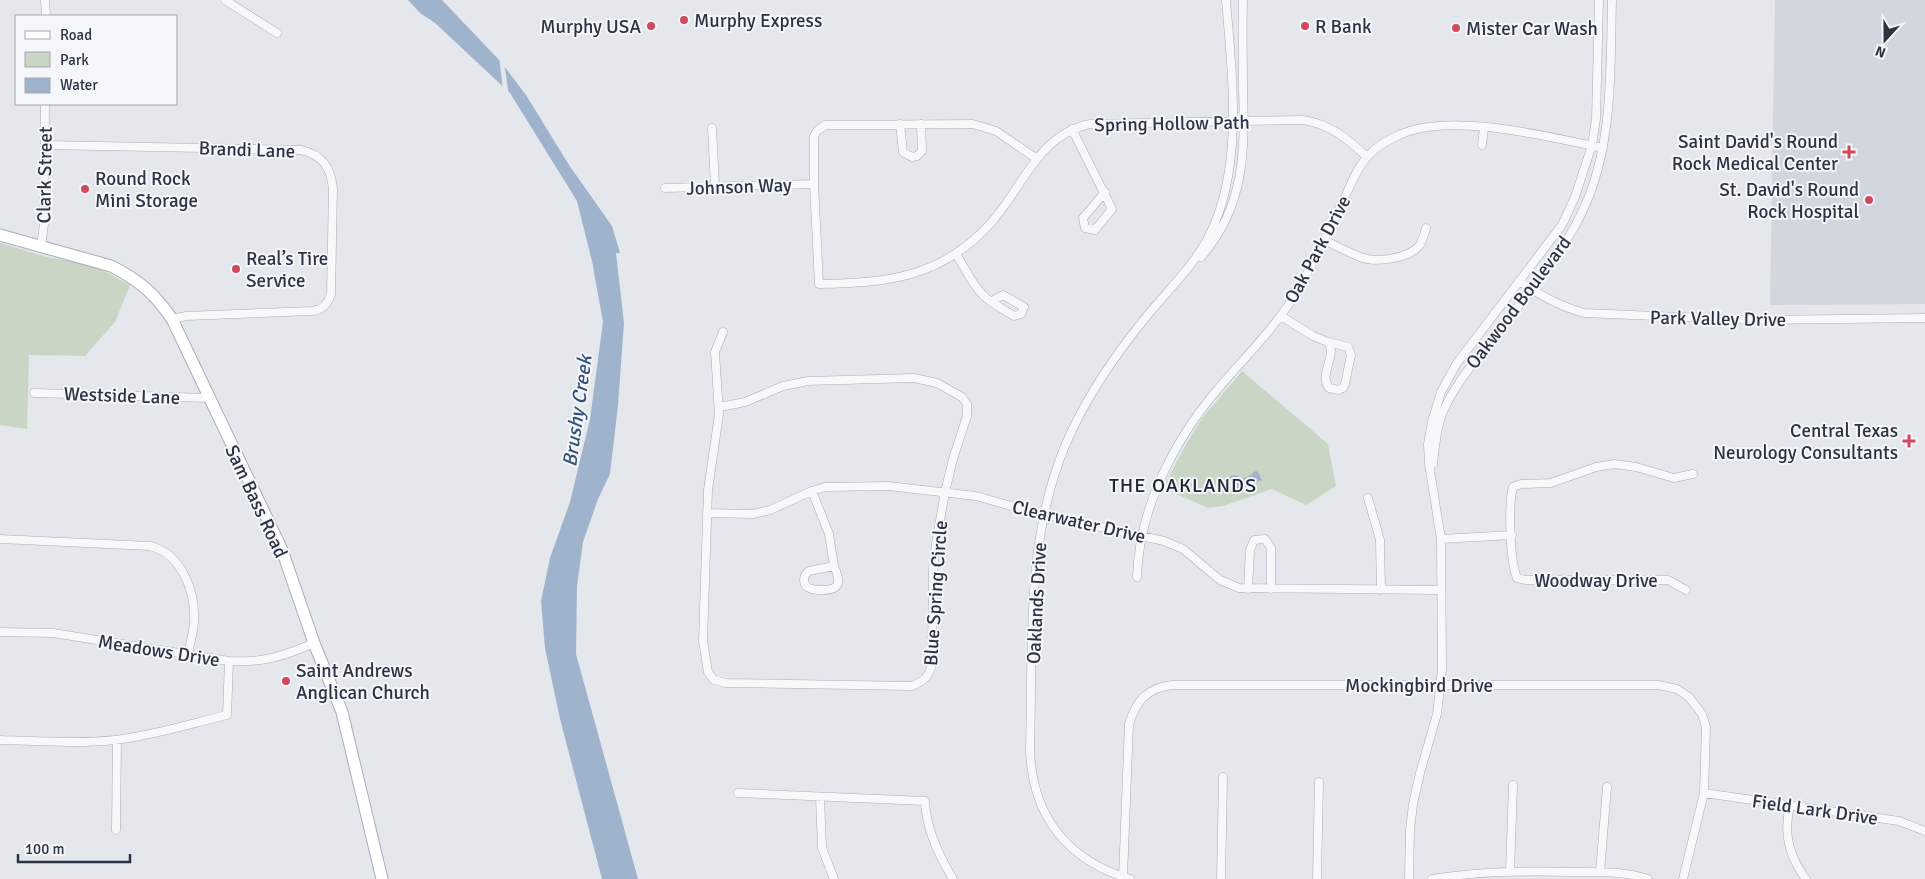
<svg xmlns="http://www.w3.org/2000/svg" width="1925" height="879" viewBox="0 0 1925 879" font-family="Signika,sans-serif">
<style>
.built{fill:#d2d6de}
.green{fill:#c9d6c5}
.water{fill:#9fb4cc}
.pier{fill:#e4e7ec}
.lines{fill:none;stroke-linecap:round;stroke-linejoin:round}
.minor-casing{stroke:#a9aeb7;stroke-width:9}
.secondary-casing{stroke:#a9aeb7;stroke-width:13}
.minor{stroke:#f7f8fa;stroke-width:8}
.secondary{stroke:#fff;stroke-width:11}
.poi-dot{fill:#d1495b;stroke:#f4f6f9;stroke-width:2}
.labels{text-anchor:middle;stroke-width:4;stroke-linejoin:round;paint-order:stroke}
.poi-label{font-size:19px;fill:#2b3445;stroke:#f4f6f9;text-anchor:start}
.street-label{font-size:19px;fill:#2b3445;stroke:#f4f6f9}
.water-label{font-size:20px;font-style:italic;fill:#34527a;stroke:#f4f6f9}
.neighbourhood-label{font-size:20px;letter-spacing:1px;fill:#1d2536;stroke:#f4f6f9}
</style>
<rect width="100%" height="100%" fill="#e4e7ec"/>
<!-- built -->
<path class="built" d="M1775 0H1925V304L1770 305Z"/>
<!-- green -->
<path class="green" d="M0 243 47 257 93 265 130 285 115 322 85 356 29 355 27 429 0 425Z
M1242 371 1328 444 1336 486 1306 505 1272 489 1223 506 1208 508 1163 488 1186 444 1203 417Z"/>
<!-- water -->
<path class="water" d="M408 0H442L501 62 526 95 569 165 612 226 620 253H616L624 323 618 405 610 474 598 499 583 542 577 586 576 654 638 879H602L560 719 545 648 541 601 550 558 570 502 590 419 603 322 592 261 577 201 510 93 435 23 420 13Z
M1256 471 1258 472 1262 480 1236 491 1229 477 1234 475 1238 476 1240 480 1253 474 1252 473Z"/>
<!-- pier -->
<path class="pier" d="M499 56 504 62 509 96 503 91Z"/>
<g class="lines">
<!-- minor casing -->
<g class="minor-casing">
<path id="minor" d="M45 0 46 16
M225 0 277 33
M900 124 903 152 912 157 917 156 922 151 921 124
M712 128 715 186
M1072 129 1112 209 1095 230 1085 228 1083 218 1105 192
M45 145 301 150C323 155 331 168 333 189L331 294C328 304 322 310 312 311L186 316 172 319
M1482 145 1484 127
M1037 159 996 131 973 124 825 125 817 131 814 136V184L819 284C886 283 941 278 990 224 1023 188 1037 135 1090 124L1303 120C1330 124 1348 139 1367 157
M665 188 814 184
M1324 240C1336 246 1348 252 1360 257 1375 263 1408 259 1419 246 1423 241 1424 234 1426 228
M41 247 44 224 45 104
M956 254C964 266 971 283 982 294 990 303 1003 309 1014 316L1021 314 1024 307 1003 295 992 301
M1201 257C1245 207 1245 151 1243 88 1243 59 1242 29 1243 0
M1519 281C1540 295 1559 306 1584 313L1752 320 1925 318
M1281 316 1313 336 1328 342C1338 356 1318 373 1329 388L1338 390 1343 388 1345 384 1351 355 1348 347 1328 342
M34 393 209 398
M720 407 745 402 783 386 808 381 914 378 937 383 962 397 967 404V416L953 459 945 492 936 544 933 569 932 664C929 677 924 681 912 686L726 683 714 680 708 672 703 641 708 490 719 414 715 352 723 332
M1433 464C1435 447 1436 428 1443 412 1454 386 1472 365 1489 343 1519 305 1551 268 1575 226 1614 157 1610 77 1612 0
M812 491 829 534 834 566 809 571C802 576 802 587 812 589 815 590 820 590 823 590 842 590 840 580 834 566
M1368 498 1380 540 1381 590
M707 513 753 514 770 510 812 491 825 487 888 486 976 496 1029 511 1164 541 1183 549 1220 580 1239 588 1441 590
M0 539 150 546C182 554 196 592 194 623 193 634 190 644 188 654
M1441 539 1512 535
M1137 577C1139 508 1174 441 1217 390 1244 358 1275 328 1296 293 1315 263 1328 230 1344 199 1351 184 1357 168 1368 156 1376 147 1388 140 1399 135 1451 111 1548 137 1603 148
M1248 589 1250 550 1254 540 1265 539 1271 548V589
M1686 590 1668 580H1526L1517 578C1510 561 1508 505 1513 487L1521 484 1551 483 1596 467 1614 464 1636 467 1674 478 1693 474
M0 632 53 633 229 661C263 663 284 656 314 643
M0 740C38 741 77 744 115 740 152 736 190 724 227 715L229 661
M738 793 925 801C926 828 939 856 953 879
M1704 793 1899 821 1925 831
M820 797 822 848 834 879
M1790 806C1783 833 1790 858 1806 879
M116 830 117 740
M1510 871 1513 785
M1600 872 1607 787
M1123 877 1129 724C1136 701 1147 688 1172 685H1658L1677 689 1689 697 1702 714 1706 727 1704 793 1683 879
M1130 879C1066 860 1032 815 1030 749 1033 648 1025 542 1065 446 1086 396 1116 353 1151 311 1171 287 1196 263 1210 234 1244 165 1232 75 1226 0
M1221 879 1223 777
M1317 879 1319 782
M1409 879 1410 830 1413 804 1420 773 1437 714 1442 669 1441 539 1429 464 1428 444 1432 422 1441 392 1457 363 1562 225 1575 197 1592 145 1596 119 1599 0
M1432 879C1479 871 1525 871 1573 872 1598 872 1624 871 1648 879"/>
</g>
<!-- secondary casing -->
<g class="secondary-casing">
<path id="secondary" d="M0 235 111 266C139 280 155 294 172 319L282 550 314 643 342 712 382 879"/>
</g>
<!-- minor -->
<use href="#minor" class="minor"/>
<!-- secondary -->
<use href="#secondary" class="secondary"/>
</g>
<!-- markers -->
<g class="poi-dot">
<circle cx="684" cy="20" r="5"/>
<circle cx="651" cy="26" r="5"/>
<circle cx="1305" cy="26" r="5"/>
<circle cx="1456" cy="28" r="5"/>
<path d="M1846.5 144.5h5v5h5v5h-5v5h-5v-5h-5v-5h5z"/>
<circle cx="85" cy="189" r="5"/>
<circle cx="1869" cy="200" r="5"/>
<circle cx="236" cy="269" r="5"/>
<path d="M1906.5 433.5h5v5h5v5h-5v5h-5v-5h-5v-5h5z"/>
<circle cx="286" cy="681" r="5"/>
</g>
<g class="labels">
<!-- poi labels -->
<g class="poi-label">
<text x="694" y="27">Murphy Express</text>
<text x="641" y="33" text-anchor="end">Murphy USA</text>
<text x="1315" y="33">R Bank</text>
<text x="1466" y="35">Mister Car Wash</text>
<text x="1838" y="148" text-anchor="end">Saint David's Round<tspan x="1838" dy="22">Rock Medical Center</tspan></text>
<text x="95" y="185">Round Rock<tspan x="95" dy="22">Mini Storage</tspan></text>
<text x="1859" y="196" text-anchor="end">St. David's Round<tspan x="1859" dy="22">Rock Hospital</tspan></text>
<text x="246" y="265">Real’s Tire<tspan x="246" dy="22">Service</tspan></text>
<text x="1898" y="437" text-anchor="end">Central Texas<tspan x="1898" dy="22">Neurology Consultants</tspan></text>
<text x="296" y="677">Saint Andrews<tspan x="296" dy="22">Anglican Church</tspan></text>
</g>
<!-- street labels -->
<g class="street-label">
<text transform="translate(1172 123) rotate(-1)" y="7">Spring Hollow Path</text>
<text transform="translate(247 149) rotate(2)" y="7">Brandi Lane</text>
<text transform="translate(44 175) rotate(-89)" y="7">Clark Street</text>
<text transform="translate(739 186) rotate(-2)" y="7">Johnson Way</text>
<text transform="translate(1317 249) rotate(-62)" y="7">Oak Park Drive</text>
<text transform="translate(1518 302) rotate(-53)" y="7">Oakwood Boulevard</text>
<text transform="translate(1718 318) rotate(1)" y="7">Park Valley Drive</text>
<text transform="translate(122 395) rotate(2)" y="7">Westside Lane</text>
<text transform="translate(257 501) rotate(65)" y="7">Sam Bass Road</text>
<text transform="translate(1079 521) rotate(13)" y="7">Clearwater Drive</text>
<text x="1596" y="587">Woodway Drive</text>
<text transform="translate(935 593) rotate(-86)" y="7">Blue Spring Circle</text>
<text transform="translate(1036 603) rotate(-87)" y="7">Oaklands Drive</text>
<text transform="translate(159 650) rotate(9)" y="7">Meadows Drive</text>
<text x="1419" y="692">Mockingbird Drive</text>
<text transform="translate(1815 809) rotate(8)" y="7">Field Lark Drive</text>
</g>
<!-- water labels -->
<g class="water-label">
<text transform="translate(577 411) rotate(-82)" y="7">Brushy Creek</text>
</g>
<!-- neighbourhood labels -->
<g class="neighbourhood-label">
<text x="1183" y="492">THE OAKLANDS</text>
</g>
</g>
<!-- legend -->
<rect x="15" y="15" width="162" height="90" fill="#f4f6f9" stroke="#a4a8b1"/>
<rect x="25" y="31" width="25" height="8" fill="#ffffff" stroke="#a4a8b1"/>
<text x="60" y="40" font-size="15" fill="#2b3445">Road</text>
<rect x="25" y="52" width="25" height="15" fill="#c9d6c5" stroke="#a4a8b1"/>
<text x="60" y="65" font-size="15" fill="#2b3445">Park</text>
<rect x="25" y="78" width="25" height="15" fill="#9fb4cc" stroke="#a4a8b1"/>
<text x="60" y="90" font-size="15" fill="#2b3445">Water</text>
<!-- north arrow -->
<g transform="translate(1885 40) rotate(201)" stroke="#f4f6f9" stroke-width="4" paint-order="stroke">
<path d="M0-4L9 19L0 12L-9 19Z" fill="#2b3445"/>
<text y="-8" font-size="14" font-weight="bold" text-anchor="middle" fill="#2b3445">N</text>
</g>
<!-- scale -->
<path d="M18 854v8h112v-8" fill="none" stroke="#2b3445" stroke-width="2.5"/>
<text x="25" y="854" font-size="15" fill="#2b3445" stroke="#f4f6f9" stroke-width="4" paint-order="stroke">100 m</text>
</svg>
